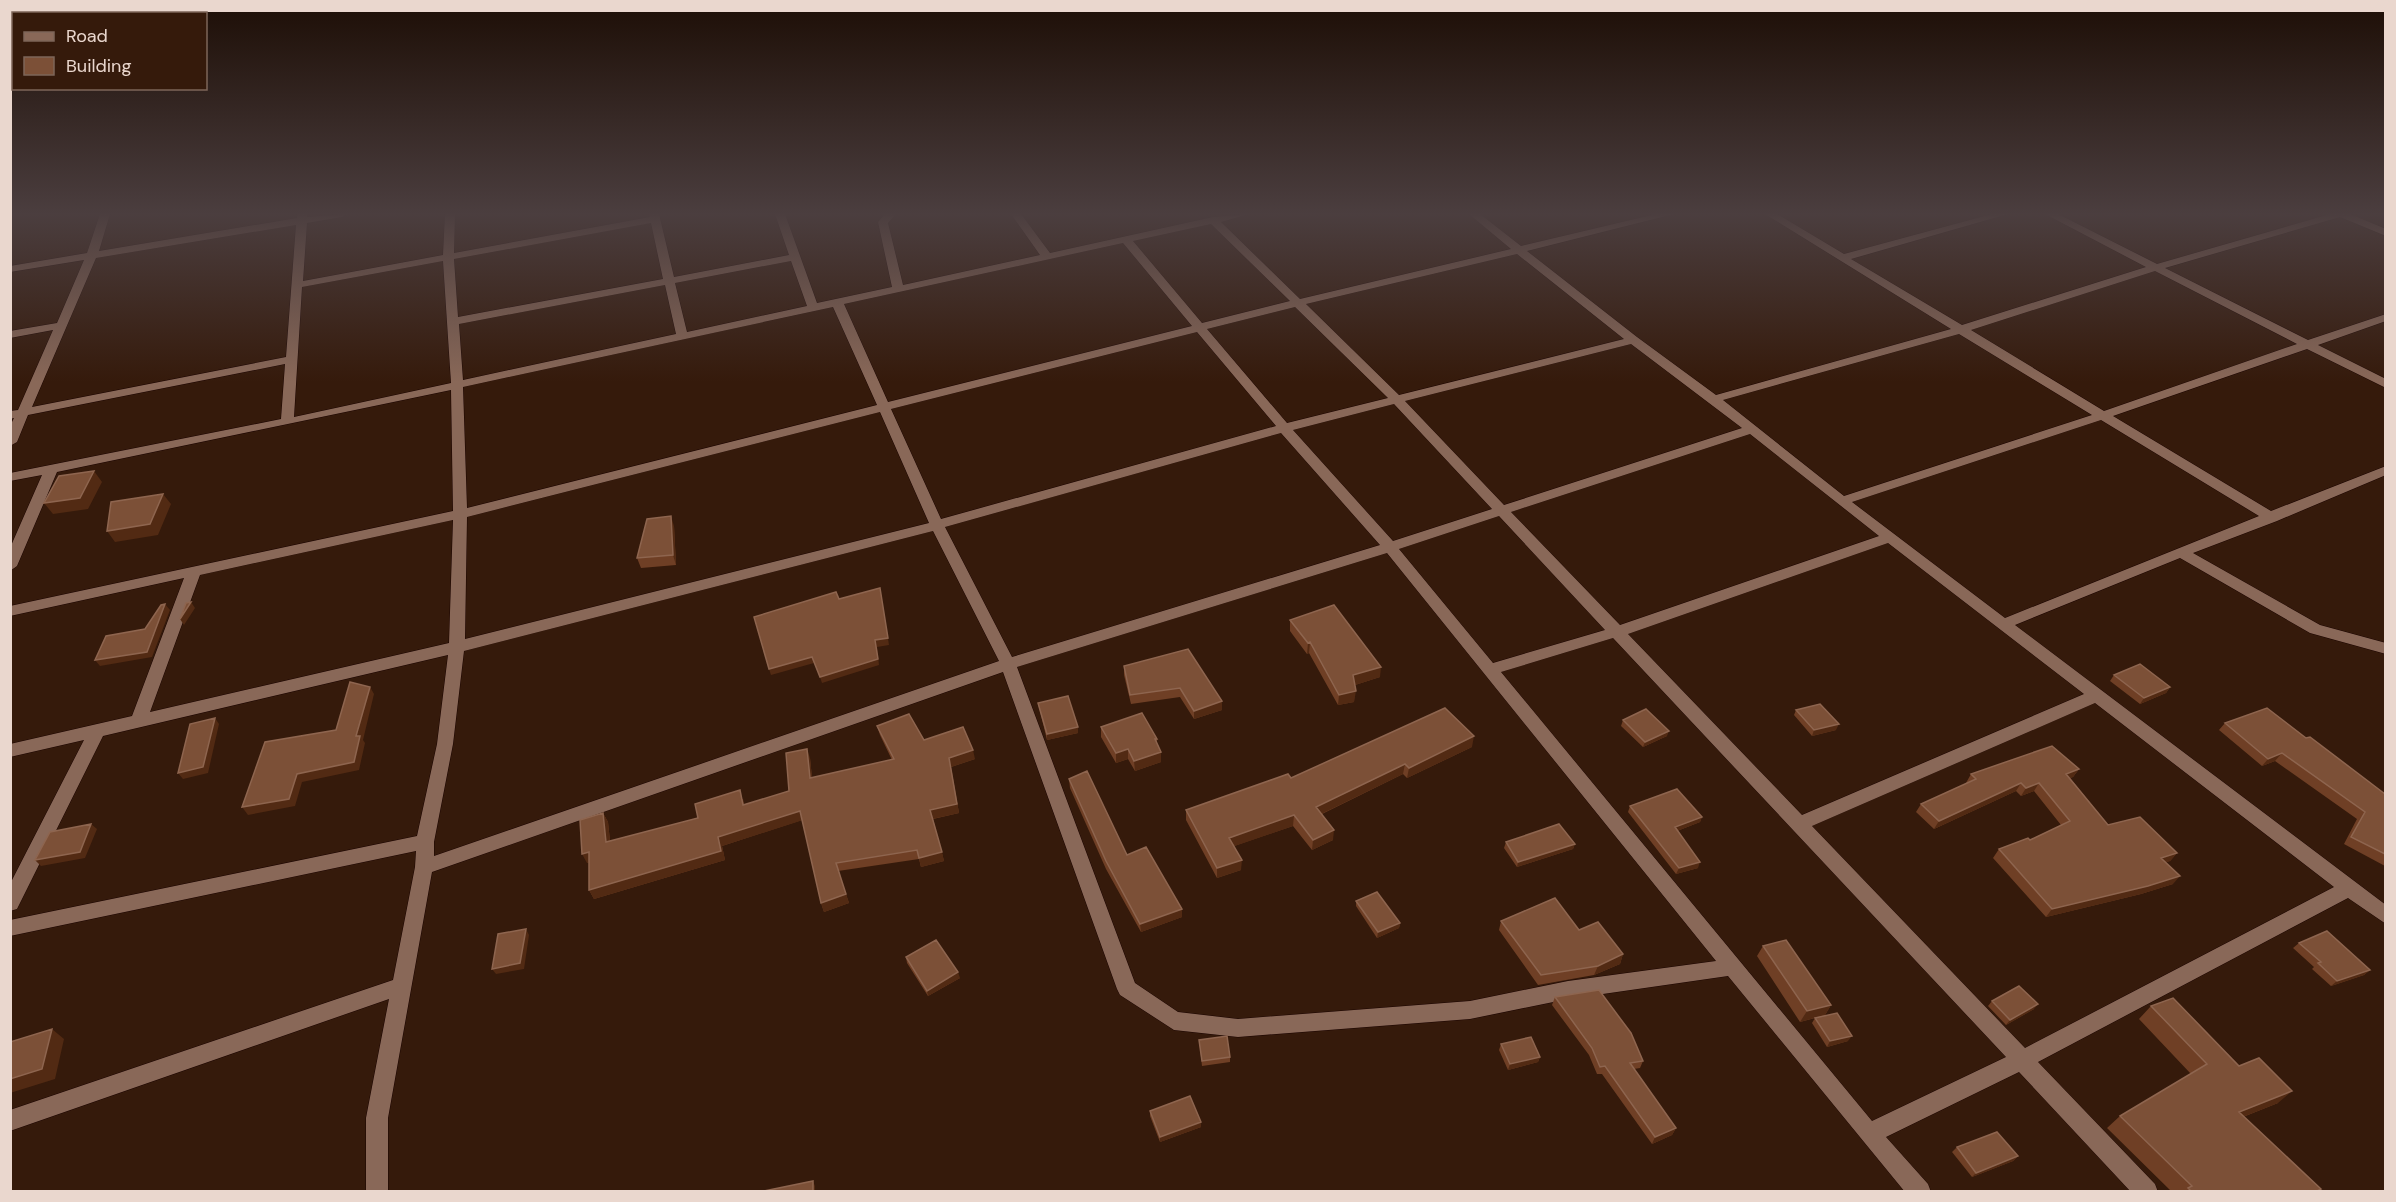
<svg xmlns="http://www.w3.org/2000/svg" width="2396" height="1202" viewBox="0 0 2396 1202" font-family="'DM Sans',sans-serif">
<style>
.lines{fill:none;stroke-linecap:round;stroke-linejoin:round}
.street-casing{stroke:#1b0400;stroke-width:1}
.street{fill:#896858;fill-rule:evenodd}
.wall{fill:#6f3f25}
.shaded-wall{fill:#522a13}
.building{fill:#7c5037;stroke:#8e654f;stroke-width:1.5}
</style>
<rect width="100%" height="100%" fill="#351a0b"/>
<g class="lines">
<!-- street casing -->
<g class="street-casing">
<path id="street" d="M100 214H110L99 251 297 218V214H307V217L347 214 342 217 307 223 303 281 443 255 445 214H455L454 253 650 217 649 214H659L674 277 789 255 775 214H785L817 303 892 287 878 222 885 214H896L888 223 903 285 1040 255 1011 214H1021L1050 253 1213 217 1249 214 1221 222 1300 299 1511 249 1469 214H1480L1521 246 1656 214H1674L1527 251 1637 337 1716 395 1951 329 1765 214H1777L1844 254 1992 214H2008L1851 259 1962 325 2146 267 2045 214H2058L2157 264 2330 214H2350L2386 229V236L2340 217 2165 268 2308 340 2386 314V321L2318 345 2386 379V388L2307 349 2113 416 2271 511 2386 466V475L2277 521 2193 553 2320 625 2386 643V654L2310 633 2180 558 2015 625 2386 905V924L2348 898 2038 1062 2155 1184 2158 1192H2131L2019 1072 1886 1137 1928 1184 1931 1192H1905L1728 976 1568 999 1470 1019 1238 1037 1174 1030 1120 995 1117 989 1003 672 432 872 388 1118V1192H366V1118L389 999 10 1131V1110L393 980 415 867 416 851 10 936V920L417 836 437 744 448 655 103 736 17 909 10 911V884L84 740 10 757V744L132 716 184 578 10 616V606L453 511 451 390 57 472 17 566 10 571V548L42 475 10 481V473L281 419 285 364 28 415 17 442 10 446V426L14 418 10 419V411L18 410 53 330 10 338V331L57 323 84 260 10 272V266L87 253ZM651 223 663 279 458 317 454 259ZM1211 224 1290 301 1202 323 1133 241ZM296 225 286 357 32 407 96 258ZM1123 243 1192 326 888 402 844 304ZM1517 254 1624 339 1399 395 1306 304ZM443 261 451 383 294 417 302 287ZM791 261 807 306 687 332 675 283ZM2155 271 2297 344 2104 411 1971 330ZM665 285 676 334 463 380 459 324ZM833 307 877 405 467 508 463 387ZM1295 307 1388 398 1287 423 1207 329ZM1197 332 1276 426 941 519 891 409ZM1959 334 2092 415 1844 496 1723 400ZM1631 344 1742 428 1504 505 1405 401ZM1394 404 1492 509 1393 541 1293 430ZM880 412 929 523 465 639 467 517ZM2101 420 2259 516 2005 618 1852 502ZM1281 433 1380 545 1012 657 945 527ZM1750 434 1879 536 1620 625 1511 512ZM1499 516 1605 630 1493 663 1399 549ZM453 520 449 643 150 712 200 575ZM933 531 999 661 434 856V842L453 744 464 651ZM1888 543 2084 694 1802 815 1628 634ZM1387 553 1716 961 1568 981 1470 1001 1238 1019 1178 1012 1135 983 1017 667ZM1613 638 2006 1057 1872 1121 1501 672ZM2095 703 2334 887 2025 1048 1812 826Z"/>
</g>
<!-- street -->
<use href="#street" class="street"/>
</g>
<!-- wall -->
<path class="wall" d="M674 526 676 565 641 568 637 558Z
M1290 620 1380 677 1355 685 1354 702 1338 705 1309 653 1307 654 1290 631Z
M1124 666 1222 701V710L1194 719 1180 697 1131 704 1124 675Z
M2114 675 2170 687 2166 693 2140 704 2110 681Z
M1038 703 1078 733 1047 740Z
M1796 710 1836 730 1812 736 1794 715Z
M1623 720 1667 736 1643 747 1621 726Z
M2225 723 2306 738 2385 794V866L2344 844 2357 819 2275 761 2262 766 2219 730Z
M877 726 924 740 975 759 951 767 959 813 933 819 944 861 921 867 919 859 838 871 849 903 824 912 821 903 802 820 722 846 725 860 594 899 589 890V862L587 863 603 813 608 822 610 841 698 818 743 799 744 805 789 791 810 758 812 778 892 760 880 735Z
M1101 727 1157 739V744L1161 752V762L1135 771 1128 759 1116 763 1101 737Z
M1472 747 1407 778 1403 774 1322 814 1333 840 1312 850 1293 826 1234 846 1241 870 1217 878 1186 820V810L1291 778Z
M2079 769 2073 777 2070 778 2108 825 2177 853 2170 861 2166 862 2173 884 2141 894 2046 917 1993 858 1999 849 2030 840 2061 825 2034 791 2021 796 2016 791 1934 829 1916 812 1921 804 1967 783H1966L1971 774Z
M1069 779 1127 855 1182 909V917L1141 932 1106 869 1070 788Z
M1630 806 1702 817 1700 822 1677 831 1698 868 1676 874 1628 812Z
M1506 842 1575 844 1573 849 1517 867 1504 848Z
M1356 901 1400 923 1399 928 1377 938 1356 906Z
M1501 921 1579 930 1623 954 1620 964 1594 975 1538 985 1499 930Z
M2299 943 2370 970 2364 975 2331 986 2312 969 2314 967 2293 948Z
M1763 946 1831 1005 1825 1015 1848 1041 1827 1047 1812 1023 1815 1018 1800 1022 1757 956Z
M906 957 960 978 928 996 907 963Z
M1555 997 1643 1061 1640 1068 1634 1069 1676 1128 1672 1135 1652 1144 1602 1074H1597L1589 1055 1552 1005Z
M1992 1001 2034 1009 2006 1025 1988 1006Z
M2151 1006 2239 1066 2278 1103 2243 1117 2317 1191H2171L2107 1128 2120 1116 2191 1074 2139 1019Z
M1199 1040 1230 1057V1062L1202 1066Z
M1501 1044 1540 1057 1538 1062 1508 1070 1499 1050Z
M1150 1111 1201 1127 1160 1142 1150 1116Z
M1957 1147 2018 1156 2013 1161 1972 1177 1952 1152Z"/>
<!-- shaded-wall -->
<path class="shaded-wall" d="M94 471 102 482 88 509 53 514 44 503Z
M163 494 171 504 158 535 115 542 107 531Z
M671 516 674 526 676 565 673 555Z
M881 594 889 645 877 647 879 665 822 683 820 677 875 640Z
M191 602 195 608 184 625 180 619Z
M165 604 170 610 152 657 100 666 95 660 147 652Z
M1310 642 1309 653 1307 654 1308 643Z
M812 657 814 663 771 675 769 669Z
M1381 667 1380 677 1352 686 1353 675Z
M370 687 374 694 363 740 365 743 359 770 302 782 295 806 248 815 242 807 297 774 356 736Z
M2170 687 2166 693 2140 704 2144 698Z
M1356 691 1354 702 1338 705 1339 695Z
M1222 701V710L1194 719V711Z
M215 718 219 724 208 773 183 779 178 773Z
M1839 724 1836 730 1812 736 1814 730Z
M1078 727V733L1047 740V734Z
M1669 731 1667 736 1643 747 1645 742Z
M1474 736 1472 747 1407 778 1409 768Z
M807 749 810 758 813 787 810 778Z
M1128 749V759L1116 763V753Z
M973 750 975 759 951 767 959 813 932 819 930 810 949 758Z
M1161 752V762L1135 771 1134 761Z
M2282 753 2275 761 2262 766 2268 759Z
M1405 764 1403 774 1315 817 1316 807Z
M2079 769 2073 777 2060 782 2066 774Z
M2021 783 2016 791 1934 829 1939 821Z
M2039 783 2034 791 2021 796 2026 788Z
M800 811 803 820 722 846 725 860 594 899 589 890 718 837Z
M603 813 608 822 611 851 606 842Z
M1294 815 1293 826 1229 848V838Z
M1702 817 1700 822 1672 833 1675 827Z
M91 824 97 829 85 858 41 866 35 860Z
M1334 830 1333 840 1312 850 1313 840Z
M1575 844 1573 849 1517 867 1518 862Z
M589 852 594 861 587 863 582 854Z
M942 852 944 861 921 867 919 858Z
M2177 853 2170 861 2154 866 2161 858Z
M1242 860 1241 870 1217 878V868Z
M1700 862 1698 868 1676 874 1679 868Z
M2180 876 2173 884 2141 894 2046 917 2052 909Z
M846 894 849 903 824 912 821 903Z
M1182 909V917L1141 932 1140 924Z
M1400 923 1399 928 1377 938 1378 932Z
M526 929 529 935 524 969 496 974 492 969Z
M1623 954 1620 964 1594 975 1598 966Z
M2370 970 2364 975 2331 986 2337 981Z
M958 972 960 978 928 996 927 991Z
M2038 1004 2034 1009 2006 1025 2010 1020Z
M1831 1005 1825 1015 1800 1022 1807 1011Z
M52 1029 64 1039 55 1079 10 1093V1079Z
M1852 1036 1848 1041 1827 1047 1830 1041Z
M1540 1057 1538 1062 1508 1070 1510 1064Z
M2292 1091 2278 1103 2225 1124 2239 1112Z
M1201 1122V1127L1160 1142V1137Z
M1676 1128 1672 1135 1652 1144 1655 1137Z
M2018 1156 2013 1161 1972 1177 1976 1173Z
M813 1181 815 1186V1191H813Z"/>
<!-- building -->
<path class="building" d="M94 471 80 498 44 503 59 476Z
M163 494 150 524 107 531 111 502Z
M671 516 673 555 637 558 647 519Z
M880 588 888 638 875 640 878 659 820 677 812 657 769 669 754 617 836 592 839 599Z
M191 602 180 619 186 603Z
M165 604 147 652 95 660 106 636 145 629 161 605Z
M1334 605 1381 667 1353 675 1356 691 1339 695 1310 642 1308 643 1290 620Z
M1188 649 1222 701 1194 711 1180 688 1130 695 1124 666Z
M2140 664 2170 687 2144 698 2114 675Z
M350 682 370 687 356 736H360L354 762 297 774 289 799 242 807 265 742 336 730Z
M1068 696 1078 727 1047 734 1038 703Z
M1820 704 1839 724 1814 730 1796 710Z
M1445 708 1474 736 1409 768 1405 764 1316 807 1334 830 1313 840 1294 815 1229 838 1242 860 1217 868 1186 810 1288 774 1291 778Z
M2267 708 2306 738 2310 737 2385 794V854L2351 837 2365 812 2282 753 2268 759 2225 723Z
M1646 709 1669 731 1645 742 1623 720Z
M1142 713 1157 739H1155L1161 752 1134 761 1128 749 1116 753 1101 727Z
M909 714 924 740 963 727 973 750 949 758 957 804 930 810 942 852 919 858 917 850 836 863 846 894 821 903 800 811 718 837 721 851 589 890V852L582 854 580 820 603 813 606 842 698 818 695 804 740 790 743 805 789 791 786 753 807 749 810 778 894 759 877 726Z
M215 718 203 767 178 773 190 724Z
M2052 746 2079 769 2066 774 2108 825 2140 817 2177 853 2161 858 2180 876 2148 886 2052 909 1999 849 2028 838 2030 840 2070 821 2039 783 2026 788 2021 783 1939 821 1921 804 1976 779 1971 774Z
M1087 771 1127 855 1146 847 1182 909 1140 924 1106 861 1069 779Z
M1677 789 1702 817 1675 827 1700 862 1679 868 1630 806Z
M91 824 80 852 35 860 50 832Z
M1559 824 1575 844 1518 862 1506 842Z
M1377 892 1400 923 1378 932 1356 901Z
M1555 898 1579 930 1598 922 1623 954 1598 966 1541 975 1501 921Z
M526 929 520 963 492 969 498 934Z
M2327 931 2370 970 2337 981 2318 963 2321 962 2299 943Z
M936 940 958 972 927 991 906 957Z
M1786 940 1831 1005 1807 1011 1763 946Z
M2019 986 2038 1004 2010 1020 1992 1001Z
M1599 990 1631 1033 1643 1061 1630 1063 1676 1128 1655 1137 1605 1066 1600 1067 1592 1048 1555 997Z
M2173 998 2239 1066 2259 1058 2292 1091 2239 1112 2321 1189 2317 1191H2191L2188 1188 2192 1186 2120 1116 2207 1064 2151 1006Z
M1837 1013 1852 1036 1830 1041 1815 1018Z
M52 1029 42 1069 10 1079V1042Z
M1227 1036 1230 1057 1202 1061 1199 1040Z
M1531 1037 1540 1057 1510 1064 1501 1044Z
M1190 1096 1201 1122 1160 1137 1150 1111Z
M1997 1132 2018 1156 1976 1173 1957 1147Z
M813 1181V1191H764Z"/>
<!-- sky -->
<linearGradient id="sky" x2="0" y2="1"><stop stop-color="#1d0e06"/><stop offset="0.56" stop-color="#4b3e3f"/><stop offset="1" stop-color="#4b3e3f" stop-opacity="0"/></linearGradient>
<rect width="2396" height="382" fill="url(#sky)"/>
<!-- border -->
<rect width="2396" height="1202" fill="none" stroke="#ead7ce" stroke-width="24"/>
<!-- legend -->
<rect x="12" y="12" width="195" height="78" fill="#351a0b" stroke="#7d6659" stroke-width="1.5"/>
<rect x="24" y="32" width="30" height="9" fill="#896858" stroke="#7d6659" stroke-width="1.5"/>
<text x="66" y="42" font-size="18" fill="#ead7ce">Road</text>
<rect x="24" y="57" width="30" height="18" fill="#7c5037" stroke="#7d6659" stroke-width="1.5"/>
<text x="66" y="72" font-size="18" fill="#ead7ce">Building</text>
</svg>
